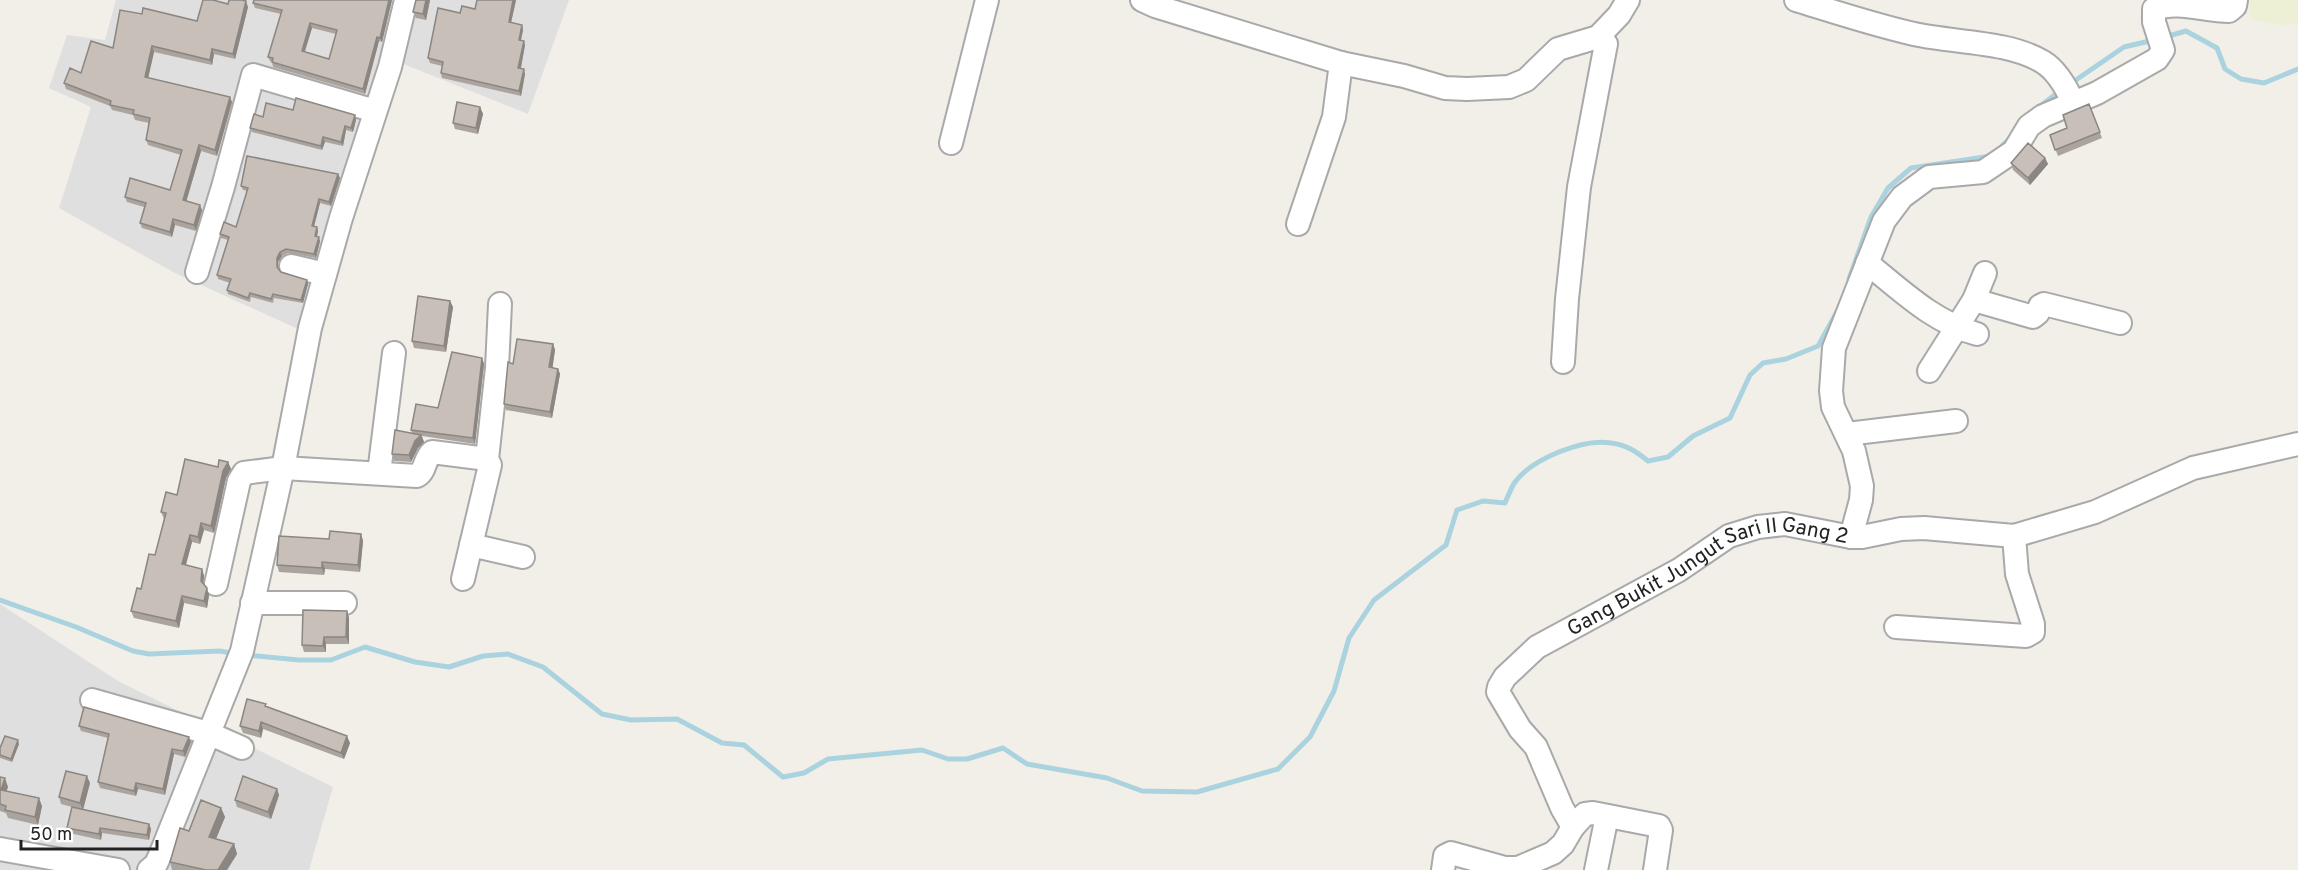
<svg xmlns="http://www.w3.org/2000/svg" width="2298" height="870" viewBox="0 0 2298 870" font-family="Overpass,sans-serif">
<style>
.residential{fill:#e0dfdf}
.farmland{fill:#eef0d5}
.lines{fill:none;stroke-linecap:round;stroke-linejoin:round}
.stream{stroke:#aad3df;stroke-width:5}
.minor-casing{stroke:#a9a9a9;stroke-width:26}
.minor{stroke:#fff;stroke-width:22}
.wall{fill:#aba49e;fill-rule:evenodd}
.shaded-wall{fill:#8b8681}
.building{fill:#c7bfb8;stroke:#8b8681;stroke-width:1.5;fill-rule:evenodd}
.labels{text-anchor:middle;stroke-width:6;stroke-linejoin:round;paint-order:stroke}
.street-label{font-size:21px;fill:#222;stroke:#fff}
</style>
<rect width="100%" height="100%" fill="#f2efe9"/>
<!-- residential -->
<path class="residential" d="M116 0H569L528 114 396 61 321 287 298 329 175 273 59 208 91 107 49 88 67 35 105 40Z
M0 604 118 681 333 787 309 870H0Z"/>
<!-- farmland -->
<path class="farmland" d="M2250 0H2298V22L2282 26 2250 19Z"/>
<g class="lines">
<!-- stream -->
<path class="stream" d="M2165 37 2186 31 2217 48 2225 69 2241 79 2264 83 2298 69
M2070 84 2124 47 2154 40
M2039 107 2060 91
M1997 151 2012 136
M1849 279 1871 217 1888 188 1911 168 1991 156
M0 600 76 627 133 651 149 654 220 651 236 654
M245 655 299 660H331L365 647 415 662 449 667 483 656 508 654 543 667 602 714 631 720 677 719 722 743 744 745 783 777 804 773 828 759 922 750 948 759H967L1003 748 1027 764 1107 778 1142 791 1197 792 1278 769 1310 737 1334 691 1349 638 1374 600 1446 545 1457 510 1483 501 1505 503C1508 496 1511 488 1515 482 1532 459 1583 438 1611 443 1626 445 1636 451 1648 461L1668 457 1693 436 1730 418 1750 375 1763 363 1786 359 1818 346 1838 310"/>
<!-- minor casing -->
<g class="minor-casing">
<g id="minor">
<path d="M1142 0 1155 6 1341 63 1404 76 1445 88 1467 89 1509 87 1526 80 1558 49 1598 37 1619 15 1628 0"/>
<path d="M1796 0C1835 12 1874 25 1914 34 1955 43 2008 41 2043 62 2056 70 2067 89 2073 102"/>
<path d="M951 143 987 0"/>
<path d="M1298 224 1334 117 1341 63"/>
<path d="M1867 263C1902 291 1933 322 1977 334"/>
<path d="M291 266 325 274"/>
<path d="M197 272 223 187 253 75 375 111"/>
<path d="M1974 300 2033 317 2038 313 2040 306 2044 304 2120 323"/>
<path d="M1563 362 1567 299 1579 187 1605 49 1606 44 1598 37"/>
<path d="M1929 371 1974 300 1985 273"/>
<path d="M1847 434 1956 421"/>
<path d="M379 473 394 353"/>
<path d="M1851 537 1861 500 1862 486 1854 451 1833 407 1831 391 1834 348 1884 221 1902 197 1929 177 1983 172 2014 151 2029 126 2043 116 2097 93 2157 59 2163 50 2154 22V9C2179 0 2203 11 2229 11L2235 6 2236 0"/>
<path d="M471 545 523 557"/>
<path d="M463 579 490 465 487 459 497 368 500 304"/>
<path d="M216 584 239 481 244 473 283 468 417 476C426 471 424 459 432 452L487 459"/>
<path d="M252 603H345"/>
<path d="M1896 627 2026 636 2033 632V624L2017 574 2014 536"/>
<path d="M92 700 208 733 242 748"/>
<path d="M1573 827 1585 814 1593 813 1659 826 1661 830 1655 870"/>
<path d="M0 849 118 870"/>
<path d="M149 870 156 864 161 853 242 651 283 468 310 328 341 218 390 67 406 0"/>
<path id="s1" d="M1443 870 1445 856 1451 853 1505 868H1518L1553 853 1563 844 1573 827 1562 808 1536 747 1520 729 1498 692 1499 687 1505 677 1537 647 1679 570 1729 536 1758 527 1785 524 1851 537H1862L1901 529 1924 528 2014 536 2095 512 2193 468 2298 444"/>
<path d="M1596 870 1607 816"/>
</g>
</g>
<!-- minor -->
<use href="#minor" class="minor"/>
</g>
<!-- wall -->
<path class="wall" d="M392 0 382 42 379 41 365 94 273 67 272 62 270 61 268 57 281 14 255 8 253 3ZM312 28 336 34 329 59 305 52Z
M416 0H430L426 20 416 18 413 12Z
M477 0H516L511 23 522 25 523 30 521 40 525 45 521 68 525 74 521 96 442 78 441 73 442 66 430 63 428 58 460 13 475 9Z
M228 4 248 7 235 59 214 54 212 65 154 52 148 78 232 102 217 156 201 151 186 201 202 210 196 231 175 225 172 237 142 228 140 223 144 207 127 202 125 197 170 190 181 155 148 145 146 140 149 123 135 120 133 115 112 110 110 106 66 89 64 83 81 73 113 48 142 14 197 21Z
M2089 104 2102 138 2058 156 2050 135 2067 128Z
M480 107 483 114 478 134 455 129 453 123Z
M293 110 355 115 356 120 353 132 346 130 343 146 325 142 322 150 252 132 250 128 263 117Z
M2045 158 2048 164 2030 185 2013 170 2011 163Z
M338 174 340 178 331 206 320 203 314 227H317L318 231 317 237 320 241 316 258 288 253 282 256 278 262V269L281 272 308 284 303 303 274 298 273 303 251 297 250 302 228 294 227 290 230 283 218 279 217 275 228 240 221 238 220 234 236 227 247 191 243 190 241 186Z
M450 301 453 307 446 352 414 348 412 341Z
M553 344 555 350 552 367 558 369 560 374 552 418 506 410 504 404 513 364Z
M482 358 484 364 475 444 422 436 424 442 418 448 411 462 394 461 392 454 412 433 411 430 438 408Z
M228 462 231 469 226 478 214 533 204 530 200 544 192 542 186 565 202 569 204 576 203 584 209 595 207 608 184 603 179 628 134 618 131 611 155 555 164 519 161 512 177 495 218 467Z
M361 534 363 541 360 572 325 569 324 575 279 572 277 565 329 539Z
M347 611 349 618V644H326V652H304L302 645Z
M266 704V706L350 743 344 759 263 729 261 738 243 733 240 726Z
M79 726 191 742 185 757 174 754 165 795 138 789 136 796 100 788 98 782 108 738 81 731Z
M19 744 12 762 0 758V748Z
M0 777 8 787 6 791 42 806 38 825 8 818 6 813 0 811Z
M90 783 83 809 149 824 151 829 149 840 102 833 101 840 69 833 67 828 72 807 61 804 59 797Z
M277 789 279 795 271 819 237 807 235 800Z
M221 808 225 817 216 839 234 844 237 854 227 870H172L170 862 189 831Z"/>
<!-- shaded-wall -->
<path class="shaded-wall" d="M389 0H392L382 42 380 38Z
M426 0H430L426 20 423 14Z
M513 0H516L510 27 509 22Z
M246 1 248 7 235 59 233 54Z
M310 23 312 28 303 56 302 51Z
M522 25 523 30 520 44 519 40Z
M377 37 379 41 365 94 363 89Z
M524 41 525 45 520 72 518 68Z
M152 46 154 52 147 83 145 77Z
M212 49 214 54 212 65 210 60Z
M524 69 525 74 521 96 519 91Z
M230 97 232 102 217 156 215 150Z
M480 107 483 114 478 134 476 128Z
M355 115 356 120 353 132 351 128Z
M345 126 346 130 343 146 341 142Z
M323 137 325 142 322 150 321 146Z
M199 145 201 151 185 206 183 200Z
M2045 158 2048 164 2030 185 2028 178Z
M338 174 340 178 331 206 329 202Z
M319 199 320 203 313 230 312 226Z
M200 205 202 210 196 231 194 225Z
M173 219 175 225 172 237 170 232Z
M317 227 318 231 316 240 315 236Z
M319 237 320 241 316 258 314 254Z
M280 252 282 256 278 262V270L277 267V258Z
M307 280 308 284 303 303 301 300Z
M450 301 453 307 446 352 444 346Z
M553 344 555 350 552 372 549 367Z
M482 358 484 364 475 444 473 438Z
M558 369 560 374 552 418 550 412Z
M421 435 424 442 418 448 411 462 409 455 415 441Z
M228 462 231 469 226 478 214 533 211 526 223 471Z
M201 523 204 530 200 544 198 537Z
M361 534 363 541 360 572 358 565Z
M190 535 192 542 184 571 182 564Z
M322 562 325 569 324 575 322 568Z
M202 569 204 576 203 587 201 581Z
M207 588 209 595 207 608 204 601Z
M182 596 184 603 179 628 176 621Z
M347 611 349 618V644L346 637Z
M324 637 326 644V652L323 646Z
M261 722 263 729 261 738 259 731Z
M347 736 350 743 344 759 341 753Z
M189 737 191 742 185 757 183 751Z
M18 740 19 744 12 762 11 759Z
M172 749 174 754 165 795 163 789Z
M87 776 90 783 83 810 80 803Z
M5 778 8 787 4 798 1 790Z
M136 783 138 789 136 796 134 791Z
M277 789 279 795 271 819 268 812Z
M39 798 42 806 38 825 35 817Z
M221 808 225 817 213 846 209 837Z
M149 824 151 829 149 840 147 835Z
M100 828 102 833 101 840 99 834Z
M234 844 237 854 227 870H218Z"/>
<!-- building -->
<path class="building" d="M203 0H213L228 4 229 0H242L246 1 233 54 212 49 210 60 152 46 145 77 230 97 215 150 199 145 183 200 200 205 194 225 173 219 170 232 140 223 146 203 125 197 130 178 170 190 182 150 146 140 150 118 133 114 134 110 110 105 111 101 64 83 70 68 81 73 91 41 113 48 120 10 142 14 143 8 197 21Z
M254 0H389L380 38 377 37 363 89 272 62 273 58 268 57 282 10 253 3ZM310 23 337 30 329 59 302 51Z
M416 0H426L423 14 413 12Z
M477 0H513L509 22 522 25 519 40 524 41 518 68 524 69 519 91 441 73 443 62 428 58 438 8 460 13 462 6 475 9Z
M296 98 355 115 351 128 345 126 341 142 323 137 321 146 250 128 254 114 263 117 266 103 293 110Z
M457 102 480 107 476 128 453 123Z
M2089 104 2100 132 2055 150 2050 135 2067 128 2063 115Z
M2028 143 2045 158 2028 178 2011 163Z
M247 156 338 174 329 202 319 199 312 226 317 227 315 236 319 237 314 254 286 249 280 252 277 258V267L281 272 307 280 301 300 273 294 271 299 250 293 248 298 227 290 231 279 217 275 229 237 220 234 224 222 236 227 248 188 241 186Z
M418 296 450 301 444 346 412 341Z
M517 339 553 344 549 367 558 369 550 412 504 404 508 362 513 364Z
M452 352 482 358 473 438 411 430 416 404 438 408Z
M395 430 421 435 415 441 409 455 392 454Z
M185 459 218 467 219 460 228 462 223 471 211 526 201 523 198 537 190 535 182 564 202 569 201 581 207 588 204 601 182 596 176 621 131 611 137 588 141 589 149 554 155 555 166 513 161 512 166 492 177 495Z
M330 531 361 534 358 565 322 562V568L277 565 279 536 329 539Z
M303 610 347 611 346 637H324L323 646 302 645Z
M247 699 266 704 265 706 347 736 341 753 261 722 259 731 240 726Z
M84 707 189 737 183 751 172 749 163 789 136 783 134 791 98 782 109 734 79 726Z
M5 736 18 740 11 759 0 755V748Z
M66 771 87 776 80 803 59 797Z
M243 776 277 789 268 812 235 800Z
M0 777 5 778 1 790 39 798 35 817 5 810 6 806 0 804Z
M201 800 221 808 209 837 234 844 218 870H206L170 862 180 828 189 831Z
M72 807 149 824 147 835 100 828 99 834 67 828Z"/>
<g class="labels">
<!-- street labels -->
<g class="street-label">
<text dy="7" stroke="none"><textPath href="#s1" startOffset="567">Gang Bukit Jungut Sari II Gang 2</textPath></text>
</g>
</g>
<!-- scale -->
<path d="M21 840v9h136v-9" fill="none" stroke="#222222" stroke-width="3"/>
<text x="30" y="840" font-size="18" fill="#222222" stroke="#ffffff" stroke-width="4.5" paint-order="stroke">50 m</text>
</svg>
